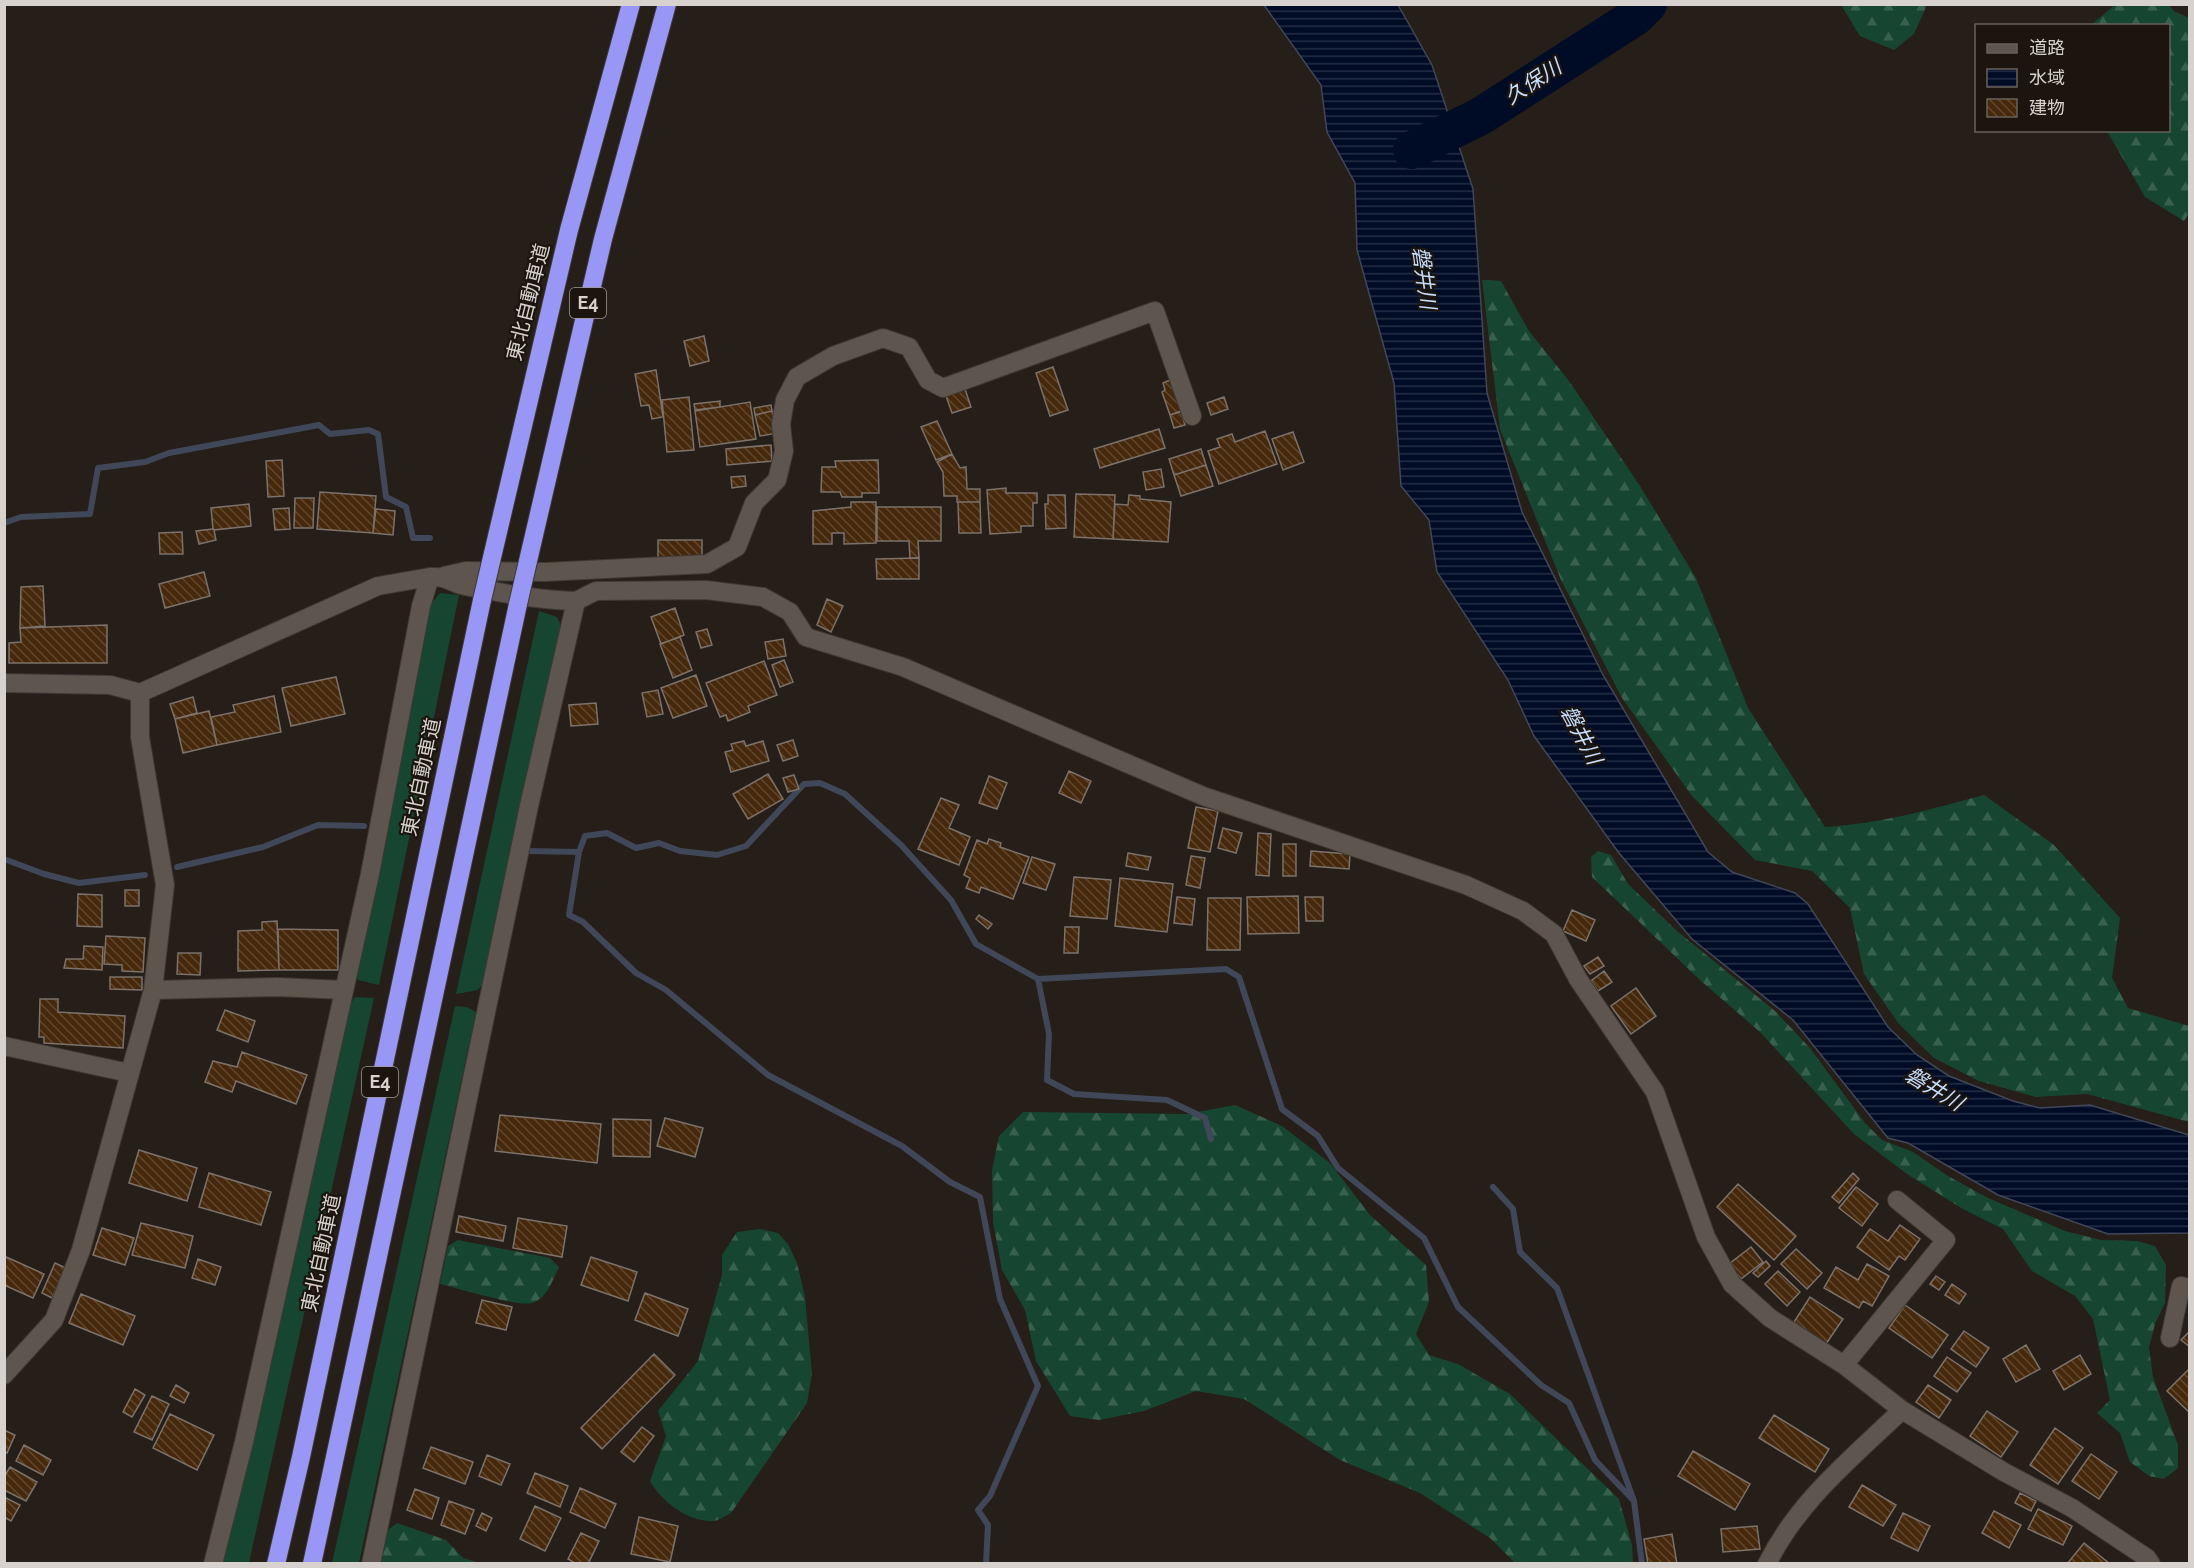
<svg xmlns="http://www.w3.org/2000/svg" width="2194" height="1568" viewBox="0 0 2194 1568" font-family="Raleway,'Noto Sans JP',sans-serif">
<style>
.grass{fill:#164631}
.forest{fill:url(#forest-firs)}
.water{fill:url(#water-rules);stroke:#404758;stroke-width:1.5}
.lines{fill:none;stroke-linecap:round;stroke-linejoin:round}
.stream{stroke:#404758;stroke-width:6}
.river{stroke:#000c26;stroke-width:38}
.building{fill:url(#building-back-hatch);stroke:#7c726b;stroke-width:1.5}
.minor-casing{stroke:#3f3834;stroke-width:20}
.highway-casing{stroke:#3f3834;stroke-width:20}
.minor{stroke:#5e554e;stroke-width:18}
.highway{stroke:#9997f5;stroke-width:18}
.highway-bridge-casing{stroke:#3f3834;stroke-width:20;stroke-linecap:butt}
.highway-bridge{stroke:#9997f5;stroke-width:18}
.labels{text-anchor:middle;stroke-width:4.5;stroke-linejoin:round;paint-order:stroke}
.shield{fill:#1c150f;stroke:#9f9995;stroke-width:1.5}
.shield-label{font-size:18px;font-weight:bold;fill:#d7d2ce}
.street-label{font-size:20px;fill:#d7d2ce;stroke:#1c150f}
.water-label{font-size:21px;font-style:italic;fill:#c5ddfe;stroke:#1c150f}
</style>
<defs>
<pattern id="forest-firs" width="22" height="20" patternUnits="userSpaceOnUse" patternTransform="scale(1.5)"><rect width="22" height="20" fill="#164631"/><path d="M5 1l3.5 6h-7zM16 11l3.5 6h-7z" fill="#37604e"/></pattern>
<pattern id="water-rules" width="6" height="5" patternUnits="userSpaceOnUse" patternTransform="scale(1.5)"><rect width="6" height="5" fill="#000c26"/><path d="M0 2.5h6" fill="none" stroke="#242e44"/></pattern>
<pattern id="building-back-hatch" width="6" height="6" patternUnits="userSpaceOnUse" patternTransform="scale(1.5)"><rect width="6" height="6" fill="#46290c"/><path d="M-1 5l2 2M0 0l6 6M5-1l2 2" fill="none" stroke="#60472e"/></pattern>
</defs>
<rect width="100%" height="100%" fill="#261e18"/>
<!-- grass -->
<path class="grass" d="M440 593 459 595 379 985 358 980 356 972 431 604Z
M539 611 557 617 561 625 483 984 478 990 456 994Z
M355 997 374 998 249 1563 221 1564 351 1003Z
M455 1006 467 1007 476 1012 359 1563H332Z"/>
<!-- forest -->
<path class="forest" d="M1841 5H1927L1914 34 1894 50 1860 36Z
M2115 5H2169L2174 11 2189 18 2190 212 2184 221 2145 197 2107 131 2168 130V26L2091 25Z
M1482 280 1501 281 1529 331 1569 381 1640 486 1696 578 1748 708 1825 827C1879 824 1932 809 1984 795L2054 845 2120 918 2112 978 2128 1008 2189 1026V1122L2087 1094 2036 1097 1979 1081 1934 1058 1899 1024 1864 974 1850 908 1812 871 1755 860 1692 796 1622 698 1561 580 1500 429Z
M1598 851 1611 855 1628 884 1677 931 1775 1011 1810 1048 1865 1123 1882 1140 1913 1152 1948 1176 1988 1198 2065 1231 2101 1240 2137 1241 2155 1246 2166 1265 2165 1303 2155 1324 2149 1348 2153 1377 2178 1445V1468L2164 1479 2149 1476 2130 1462 2120 1433 2097 1413 2110 1400 2093 1319 2075 1296 2032 1271 2003 1229 1963 1209 1907 1174 1854 1134 1761 1033 1701 981 1592 877 1591 857Z
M1235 1105 1282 1126 1330 1163 1370 1215 1426 1265 1429 1302 1416 1334 1429 1355 1458 1364 1510 1394 1619 1499 1632 1545 1633 1563H1515L1490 1538 1420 1493 1340 1460 1244 1399 1196 1391 1144 1411 1099 1420 1070 1416 1036 1361 1025 1310 1002 1270 993 1222 992 1170 999 1136 1023 1112 1187 1114Z
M760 1229 778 1233 788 1244 797 1263 805 1297 812 1374 807 1403 731 1513C725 1516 718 1521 713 1521 688 1522 661 1501 650 1481L666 1436 658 1411 698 1361 722 1275V1255L737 1232Z
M458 1240 550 1258 559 1267C553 1279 547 1299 532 1303 518 1307 458 1288 440 1284L448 1246Z
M397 1523 446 1540 463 1558 480 1563 380 1564 388 1530Z"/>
<!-- water -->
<path class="water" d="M1264 5H1398L1432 65 1473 189 1487 393 1522 512 1603 675 1708 852 1732 872 1795 893 1808 904 1888 1027 1917 1055 1949 1076 2013 1101 2040 1108 2090 1105 2189 1135V1233L2108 1234 1998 1195 1908 1143 1888 1138 1793 1020 1692 939 1619 853 1534 736 1508 680 1437 572 1429 520 1401 486 1394 383 1357 250 1355 183 1327 132 1321 85Z"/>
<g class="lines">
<!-- stream -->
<path class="stream" d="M4 523 21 517 90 514 98 468 145 462 169 453 319 425 330 434 369 430 378 434 386 497 406 507 413 538H430
M527 851 579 852 585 836 607 833 636 848 659 843 680 851 717 855 746 846 804 784 820 783 845 794 901 845 951 900 976 944 1038 979 1049 1034 1047 1080 1074 1094 1167 1100 1205 1118 1211 1139
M579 852 569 915 583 922 636 973 666 990 768 1075 902 1146 950 1182 980 1197 1000 1299 1038 1386 990 1496 978 1510 988 1525 986 1564
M4 859 44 874 79 883 145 875
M177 867 263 847 318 825 364 826
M1038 979 1226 969 1239 977 1282 1109 1318 1136 1338 1168 1424 1238 1458 1307 1541 1385 1569 1403 1595 1460 1634 1501
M1493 1187 1513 1209 1520 1252 1557 1288 1634 1501 1642 1564"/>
<!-- river -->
<path class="river" d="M1412 150 1481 116 1635 17 1648 4"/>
</g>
<!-- building -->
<path class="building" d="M704 336 709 361 690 366 684 341Z
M1053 367 1068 410 1050 416 1036 373Z
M656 370 663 417 652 419 649 405 641 406 635 374Z
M1175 378 1186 410 1170 415 1162 392 1165 390 1163 383Z
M965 389 971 407 952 413 946 396Z
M689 397 694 450 667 452 662 400Z
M1224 397 1228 409 1211 415 1207 403Z
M720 401V407L695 410 694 404Z
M750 402 756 439 700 447 695 411Z
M771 405 772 411 755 415 754 408Z
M772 411 777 433 760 436 755 415Z
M1181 411 1185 425 1174 428 1170 415Z
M937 421 952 454 936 460 921 427Z
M1159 429 1165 448 1100 468 1094 449Z
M1265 431 1277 464 1219 484 1208 451 1220 447 1217 439 1232 434 1235 442Z
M1293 432 1304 462 1283 470 1272 439Z
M771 445 772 461 727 465 726 449Z
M1201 449 1206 465 1174 475 1169 459Z
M952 454 960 468 966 467 967 489H980V502H957V496H944L943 472 937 462Z
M282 460 284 496 268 497 266 461Z
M878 460 879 493H862V497H842L840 492H821L822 467H836L835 461Z
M1206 465 1213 486 1181 496 1174 475Z
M1161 469 1164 487 1146 490 1143 472Z
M745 476 746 486 732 488 731 477Z
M1006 488V493H1037V503H1033V526H1021V532L990 534 987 490Z
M320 492 376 496 373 533 317 529Z
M1076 494 1115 495 1113 539 1074 537Z
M1048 495H1065L1066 528 1046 529 1045 504H1048Z
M1129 495 1140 496V499L1171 502 1168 542 1113 539 1115 504 1128 505Z
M295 498H314L313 528H294Z
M851 502H876V543L844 544V533H832V544H813V511L851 507Z
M958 502H980L981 533H959Z
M249 504 251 526 214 530 216 540 199 544 196 531 213 529 211 508Z
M877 507H941V541H918L919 558H910L909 541H877Z
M289 508 290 529 275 530 273 509Z
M376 509 395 511 393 535 373 533Z
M182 532 183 554H160L159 533Z
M658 540H702V559H658Z
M919 558V579H877L876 559Z
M204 572 210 596 165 608 159 584Z
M43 586 45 626 20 628 21 587Z
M827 599 843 606 831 632 817 625Z
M675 608 684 635 661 644 651 617Z
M107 625V663H9V643L21 642 20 628Z
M707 629 712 645 701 648 696 632Z
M680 637 692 670 673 678 660 644Z
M783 639 786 656 768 659 765 642Z
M784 660 793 682 780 687 772 665Z
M764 661 777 695 748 706 750 712 728 721 726 715 720 717 706 683Z
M696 675 707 706 673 718 661 688Z
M336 677 345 714 291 726 282 688Z
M658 690 663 714 647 717 642 693Z
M274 696 281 732 217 745 211 717 235 712 233 705Z
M193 697 197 713 175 719 170 704Z
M596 703 598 724 571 726 569 705Z
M209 711 217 745 183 753 175 719Z
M793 740 798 756 783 761 777 745Z
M744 741 746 746 763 741 769 761 731 772 725 752 733 750 731 744Z
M1069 771 1091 781 1081 803 1059 793Z
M768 774 783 799 748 819 733 794Z
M794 775 799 789 788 792 783 778Z
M989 776 1007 783 997 809 979 803Z
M941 798 959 805 949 828 970 837 959 865 918 849Z
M1196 807 1218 811 1210 852 1188 848Z
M1223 828 1242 833 1236 853 1218 848Z
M1258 833 1271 834 1269 876 1256 875Z
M989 839 1001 843 1000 847 1029 857 1013 899 981 887 979 893 966 888 970 878 964 875 977 840 987 844Z
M1283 844H1296V876H1283Z
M1311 851 1350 854 1349 869 1310 866Z
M1128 853 1151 857 1148 870 1126 866Z
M1191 856 1205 858 1200 888 1186 885Z
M1032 857 1055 864 1046 890 1023 883Z
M1074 877 1111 880 1107 919 1070 916Z
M1120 878 1173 884 1167 932 1115 926Z
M125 890H139V906H125Z
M78 894 102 895V927L77 926Z
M1298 896 1299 933 1248 934 1247 897Z
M1177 897 1195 899 1192 925 1174 923Z
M1305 897H1323V921H1306Z
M1208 898H1241L1240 950H1207Z
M1572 910 1595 920 1586 941 1563 931Z
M979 915 992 924 988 929 976 919Z
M277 921 279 970 238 971V931L262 930V922Z
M1065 927H1079L1078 953H1064Z
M278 929 338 930V970H279Z
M106 936 145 938 143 972 122 971V965L104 964Z
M84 946 103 947 102 970 64 968 66 959H83Z
M178 953H201L200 975 177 974Z
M1598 957 1604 966 1590 974 1584 966Z
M1604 971 1612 982 1598 991 1591 981Z
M110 977H142V990L110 989Z
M1636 988 1656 1016 1631 1034 1611 1006Z
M40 999H58V1012L125 1016 123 1048 44 1043V1037H39Z
M225 1010 255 1021 248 1042 217 1030Z
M242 1052 307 1075 296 1104 236 1081 232 1092 205 1082 213 1061 237 1067Z
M500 1115 601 1124 597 1163 495 1151Z
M665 1118 703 1128 695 1157 657 1146Z
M613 1119 651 1120 650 1157 613 1156Z
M139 1150 197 1168 187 1201 129 1183Z
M209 1173 271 1192 261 1225 199 1207Z
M1853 1173 1859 1179 1839 1203 1832 1197Z
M1738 1184 1796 1236 1774 1260 1717 1207Z
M1856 1187 1878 1204 1862 1226 1839 1208Z
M459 1216 506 1226 503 1241 456 1232Z
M518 1218 567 1226 562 1257 513 1248Z
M141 1223 193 1236 185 1268 132 1255Z
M1900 1225 1920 1239 1905 1260 1899 1256 1889 1270 1857 1247 1870 1229 1888 1241Z
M102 1228 134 1238 125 1265 93 1255Z
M1751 1247 1763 1262 1741 1279 1729 1264Z
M1796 1249 1822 1273 1807 1289 1781 1264Z
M4 1256 44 1274 33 1298 4 1285Z
M591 1257 637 1272 628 1301 581 1285Z
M198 1259 221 1267 215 1285 192 1278Z
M1766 1261 1770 1266 1758 1277 1753 1273Z
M55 1263 66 1268 52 1298 42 1293Z
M1867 1264 1889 1276 1872 1306 1863 1301 1859 1308 1824 1288 1836 1267 1858 1280Z
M1778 1271 1800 1292 1787 1306 1765 1284Z
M1936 1276 1945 1282 1939 1290 1930 1284Z
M1952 1284 1966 1294 1959 1304 1945 1295Z
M645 1293 688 1309 678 1336 635 1320Z
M81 1294 135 1316 123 1345 69 1323Z
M1810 1297 1843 1319 1826 1344 1794 1322Z
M482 1300 512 1307 506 1330 476 1323Z
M1905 1305 1948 1335 1932 1358 1889 1328Z
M1964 1331 1989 1348 1976 1367 1951 1349Z
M2190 1331V1347L2181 1340Z
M2026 1345 2040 1369 2016 1382 2003 1359Z
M654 1354 675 1375 602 1449 581 1428Z
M2080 1355 2091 1374 2064 1390 2053 1371Z
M1947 1357 1971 1373 1957 1392 1934 1376Z
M2190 1368V1413L2167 1391Z
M176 1385 189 1393 184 1403 170 1396Z
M1928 1385 1951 1400 1939 1418 1916 1402Z
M135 1389 145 1395 132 1417 123 1412Z
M152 1396 169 1404 152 1440 134 1432Z
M1987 1411 2018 1432 2001 1457 1970 1436Z
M170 1414 214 1435 197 1470 153 1448Z
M1774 1415 1829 1449 1815 1472 1759 1438Z
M642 1427 654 1436 634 1462 621 1452Z
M2055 1428 2083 1448 2058 1484 2030 1465Z
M4 1430 15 1435 7 1453 4 1452Z
M24 1445 51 1460 43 1475 16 1461Z
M431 1447 473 1462 465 1484 423 1468Z
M1693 1451 1750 1484 1735 1510 1678 1476Z
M2091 1454 2117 1472 2099 1499 2072 1481Z
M487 1455 510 1464 501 1485 479 1476Z
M10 1467 37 1482 26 1501 4 1490V1477Z
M535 1473 568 1486 560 1507 527 1493Z
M1862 1485 1896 1505 1883 1526 1849 1507Z
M580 1488 616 1504 605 1528 570 1512Z
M415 1489 439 1498 432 1519 407 1510Z
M2020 1493 2036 1501 2031 1511 2015 1503Z
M4 1497 20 1505 11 1521 4 1517Z
M449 1501 474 1510 465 1534 441 1525Z
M535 1506 561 1518 545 1551 520 1539Z
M2038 1509 2072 1526 2063 1545 2028 1529Z
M1994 1511 2021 1525 2009 1548 1982 1533Z
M482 1513 492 1518 486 1531 476 1526Z
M1903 1513 1930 1526 1918 1551 1891 1538Z
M639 1517 678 1526 670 1562 631 1554Z
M1757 1526 1760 1549 1723 1552 1721 1529Z
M581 1533 599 1541 588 1564H576L568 1559Z
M1672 1534 1677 1564H1648L1644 1539Z
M2084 1543 2110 1564H2067Z"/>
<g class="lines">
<!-- minor casing -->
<g class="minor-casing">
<path id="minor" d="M444 576 466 571 545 572 707 564 737 547 754 503 777 480 784 451 781 424 785 400 797 377 833 356 883 338 909 347 928 380 943 388 1155 311 1192 416
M576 601 596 591 706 590 763 597 790 612 806 637 903 667 1203 796 1466 885 1523 911 1554 934 1578 979 1655 1092 1706 1237 1732 1284 1770 1318 1844 1365 1902 1410C1852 1458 1798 1501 1767 1564
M4 683 110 685 140 693
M153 990 277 987 344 990
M4 1046 129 1073
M2170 1338 2181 1286 2190 1288
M1844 1365 1946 1240 1897 1200
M4 1375 54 1320 81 1250 153 990 165 885 140 737V693L378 586 430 577
M1902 1410 2004 1472 2072 1508 2147 1558 2151 1564
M213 1564 244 1442 370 874 421 606 430 577C448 576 450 583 465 586 502 593 538 600 576 601L529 806 371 1564"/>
</g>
<!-- highway casing -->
<g class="highway-casing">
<path id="highway" d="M276 1564 301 1457 482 600
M312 1564 518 604"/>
</g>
<!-- minor -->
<use href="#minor" class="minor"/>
<!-- highway -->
<use href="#highway" class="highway"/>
<!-- highway-bridge casing -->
<g class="highway-bridge-casing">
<path id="highway-bridge" d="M482 600 569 230 631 4
M518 604 603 239 667 4"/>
</g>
<!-- highway-bridge -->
<use href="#highway-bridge" class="highway-bridge"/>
</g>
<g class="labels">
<!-- shield labels -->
<g class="shield">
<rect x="570" y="288" width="36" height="30" rx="4.5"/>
<rect x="362" y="1067" width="36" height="30" rx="4.5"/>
</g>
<g class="shield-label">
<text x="588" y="309">E4</text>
<text x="380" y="1088">E4</text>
</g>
<!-- street labels -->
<g class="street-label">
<text transform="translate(528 302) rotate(-76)" y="7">東北自動車道</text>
<text transform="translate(421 777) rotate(-78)" y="7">東北自動車道</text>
<text transform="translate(321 1253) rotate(-78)" y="7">東北自動車道</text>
</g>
<!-- water labels -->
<g class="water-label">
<text transform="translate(1533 82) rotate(-33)" y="7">久保川</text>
<text transform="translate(1424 278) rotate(82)" y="7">磐井川</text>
<text transform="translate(1581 735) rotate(62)" y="7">磐井川</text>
<text transform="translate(1934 1089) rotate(31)" y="7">磐井川</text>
</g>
</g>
<!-- border -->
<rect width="2194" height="1568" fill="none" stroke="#d7d2ce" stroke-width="12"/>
<!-- legend -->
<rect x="1975" y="24" width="195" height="108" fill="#1c150f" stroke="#67615b" stroke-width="1.5"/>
<rect x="1987" y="44" width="30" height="9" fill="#5e554e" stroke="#67615b" stroke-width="1.5"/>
<text x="2029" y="54" font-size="18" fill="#d7d2ce">道路</text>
<rect x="1987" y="69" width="30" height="18" fill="url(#water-rules)" stroke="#67615b" stroke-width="1.5"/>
<text x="2029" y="84" font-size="18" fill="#d7d2ce">水域</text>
<rect x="1987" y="99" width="30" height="18" fill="url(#building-back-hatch)" stroke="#67615b" stroke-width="1.5"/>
<text x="2029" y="114" font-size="18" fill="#d7d2ce">建物</text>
</svg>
